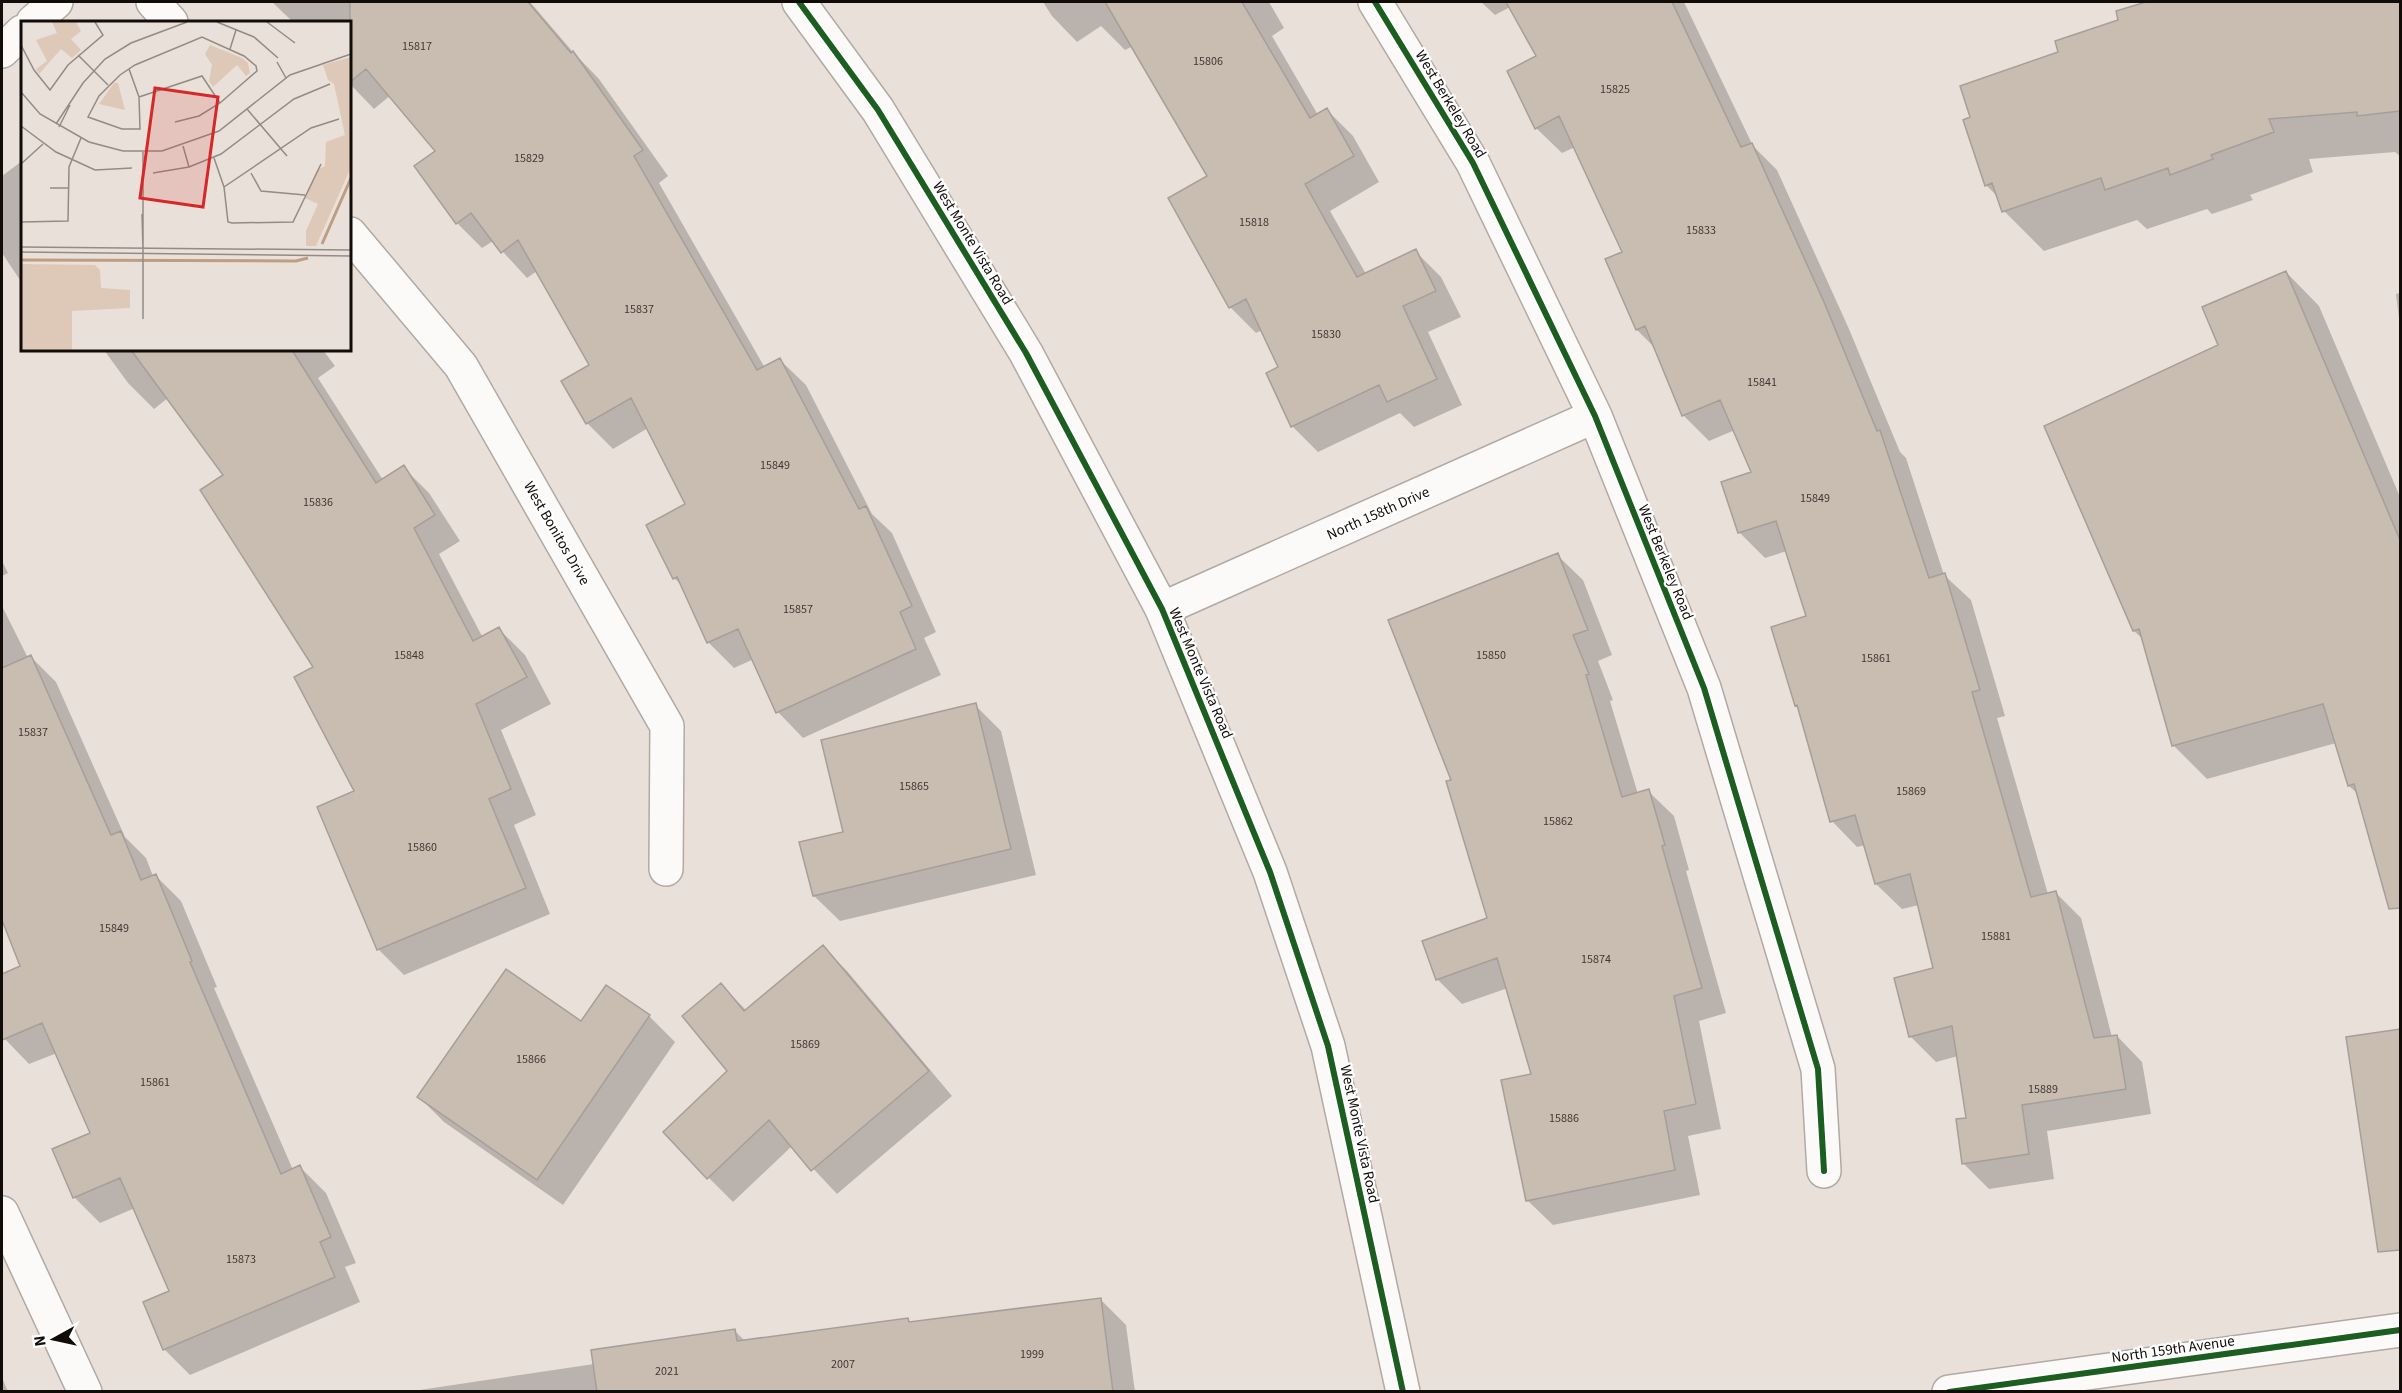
<svg xmlns="http://www.w3.org/2000/svg" width="2402" height="1393" viewBox="0 0 2402 1393" font-family="'Source Sans 3',sans-serif">
<style>
.shadow{fill:#0003}
.building{fill:#c9bcb1;stroke:#a69f99;stroke-width:1.5}
.lines{fill:none;stroke-linecap:round;stroke-linejoin:round}
.street-casing{stroke:#b0a9a4;stroke-width:36}
.secondary-casing{stroke:#b0a9a4;stroke-width:36}
.street{stroke:#fcfaf9;stroke-width:33}
.secondary{stroke:#fcfaf9;stroke-width:33}
.cycleway-casing{stroke:#fff;stroke-width:10}
.cycleway{stroke:#1b5e20;stroke-width:6}
.labels{text-anchor:middle;stroke-width:4.5;stroke-linejoin:round;paint-order:stroke}
.number-label{font-size:12px;fill:#403832}
.street-label{font-size:15px;fill:#120c08;stroke:#fff}
.inset-river{fill:none;stroke:#bf9d82;stroke-width:3}
.inset-road{fill:none;stroke:#938b85;stroke-width:1.5}
.view{fill:#d62828;fill-opacity:0.15;stroke:#d62828;stroke-width:3}
.inset-edge{fill:none;stroke:#120c08;stroke-width:3}
</style>
<rect width="100%" height="100%" fill="#e9e0d9"/>
<!-- shadow -->
<path class="shadow" d="M272 2H530L573 52 599 79 668 176 659 183 765 368 780 360 806 385 872 514 892 533 936 632 924 638 941 675 803 738 778 712 754 659 734 668 708 642 683 586 674 578 687 505 648 428 613 449 587 423 591 366 537 271 527 278 493 241 482 248 457 223 437 151 391 95 374 109 350 84V22H293Z
M1043 2H1269L1284 28 1272 36 1318 115 1327 110 1353 136 1379 182 1330 211 1366 274 1415 251 1441 277 1461 317 1428 332 1462 405 1414 427 1400 413 1318 452 1292 426 1280 368 1262 330 1256 333 1230 307 1209 176 1133 46 1125 50 1101 26 1077 42 1052 16Z
M1481 2H1684L1753 146 1777 170 1849 329 1900 452 1906 458 1944 575 1971 600 2005 716 1997 718 2048 894 2055 892 2081 918 2112 1037 2117 1036 2142 1062 2151 1114 2047 1131 2054 1179 1989 1189 1963 1163 1967 1119 1958 1056 1936 1062 1910 1036 1935 969 1919 905 1902 909 1876 884 1865 845 1857 847 1832 821 1799 708 1796 705 1808 617 1787 551 1765 558 1740 533 1723 483 1753 473 1735 430 1709 441 1683 415 1655 348 1637 330 1607 260 1624 252 1575 147 1562 153 1536 128 1538 57 1510 7 1495 15Z
M2151 2H2158L2163 6 2178 2H2400V156L2395 152 2309 159 2313 172 2250 195 2253 200 2212 214 2207 209 2147 229 2137 220 2044 251 2004 211 1999 198 1986 185 2060 53 2120 21 2118 12Z
M22 161V283L2 253V176Z
M2286 272 2319 306 2400 497V875L2373 848 2359 795 2349 786 2336 743 2207 779 2173 745 2144 640 2134 631 2220 346Z
M2400 293V326L2396 294Z
M104 350H323L335 366 318 378 383 480 403 467 429 493 460 541 439 554 483 638 499 629 525 655 551 704 501 730 536 815 514 825 550 914 404 975 378 949 356 792 315 667 225 476 168 398 154 409 128 383Z
M1557 555 1583 580 1612 655 1598 661 1613 700 1610 701 1638 794 1648 791 1674 816 1689 870 1686 871 1726 1013 1699 1021 1721 1129 1688 1136 1700 1195 1553 1225 1527 1200 1533 1075 1508 988 1462 1004 1437 979 1489 919Z
M2 561 8 573 2 576Z
M2 606 28 658 31 657 56 682 125 837 146 858 153 876 155 875 181 901 217 987 214 988 293 1170 300 1167 326 1193 356 1263 345 1267 360 1302 190 1375 165 1350 145 1303 171 1292 135 1208 100 1223 74 1197 92 1133 57 1053 29 1064 4 1038 2 1033V976L22 967 2 916Z
M975 705 1001 731 1036 875 840 921 814 896 845 833Z
M823 947 847 971 952 1096 837 1194 792 1146 733 1202 708 1177 729 1071 721 985 747 1011Z
M649 1016 675 1042 563 1205 444 1122 419 1097 582 1023Z
M2400 1030V1226L2371 1197 2348 1038Z
M1101 1300 1126 1325 1135 1392H406L594 1364 735 1331 745 1341 908 1320 910 1323Z
M2 1377 8 1392H2Z"/>
<!-- building -->
<path class="building" d="M350 2H528L571 53 573 51 643 150 634 156 757 370 780 358 859 509 866 506 912 606 900 612 916 649 776 713 738 629 707 643 677 577 673 579 646 525 685 504 631 398 586 424 561 381 589 365 518 240 501 253 471 213 456 224 414 166 435 151 366 69 350 82Z
M1105 2H1242L1310 118 1327 108 1354 156 1305 184 1357 277 1416 249 1436 291 1403 306 1437 379 1387 402 1379 385 1291 427 1266 373 1278 367 1246 299 1229 308 1168 198 1207 176Z
M1506 2H1672L1741 147 1752 143 1824 302 1877 431 1880 430 1929 578 1945 573 1980 690 1972 692 2031 897 2056 891 2094 1038 2117 1035 2126 1089 2022 1105 2029 1154 1962 1164 1956 1119 1966 1118 1952 1026 1909 1037 1894 978 1933 968 1910 874 1875 884 1855 815 1830 822 1797 705 1795 706 1771 627 1806 616 1776 521 1738 533 1721 482 1751 472 1720 400 1682 416 1645 326 1636 330 1605 259 1622 252 1559 116 1535 129 1507 71 1536 56Z
M2146 2H2400V111L2357 116V112L2269 119 2274 132 2211 155 2213 159 2170 175 2168 168 2105 190 2101 178 2002 212 1992 183 1985 186 1963 120 1970 117 1960 86 2058 52 2055 41 2118 20 2116 11Z
M2286 271 2400 540V908L2389 909 2354 784 2348 786 2323 704 2172 746 2139 629 2133 631 2044 426 2218 345 2202 307Z
M131 350H292L376 483 404 465 435 515 414 528 473 641 499 627 527 677 476 704 511 789 489 799 526 888 377 950 317 807 354 791 294 677 313 667 200 490 223 475Z
M1558 553 1588 630 1573 635 1589 674 1586 675 1622 797 1649 789 1665 845 1662 846 1702 988 1674 996 1696 1104 1664 1111 1675 1170 1526 1201 1501 1080 1531 1074 1497 958 1436 980 1422 941 1487 918 1446 781 1451 780 1388 620Z
M31 655 111 835 121 831 141 880 156 874 192 961 190 962 281 1174 300 1165 331 1237 320 1242 335 1277 163 1350 143 1302 169 1291 120 1178 73 1198 52 1149 90 1133 42 1023 2 1040V974L20 966 2 920V668Z
M976 703 1011 849 813 896 799 842 843 832 821 740Z
M823 945 929 1071 811 1171 769 1120 707 1179 663 1132 727 1071 682 1016 721 983 744 1011Z
M506 969 581 1021 606 985 650 1015 537 1180 417 1097Z
M2400 1029V1250L2378 1252 2346 1037Z
M1101 1298 1113 1392H597L591 1350 735 1329 737 1341 908 1318 909 1322Z"/>
<g class="lines">
<!-- street casing -->
<g class="street-casing">
<path id="street" d="M153 2 171 22
M1375 2 1473 163 1595 416 1704 688 1818 1069 1824 1171
M33 22 56 2
M2 51 22 32
M350 234 461 366 667 726 666 869
M1162 609 1595 416
M2 1213 85 1392"/>
</g>
<!-- secondary casing -->
<g class="secondary-casing">
<path id="secondary" d="M799 2 878 110 1026 353 1162 609 1270 872 1328 1046 1403 1392
M1949 1392 2400 1330"/>
</g>
<!-- street -->
<use href="#street" class="street"/>
<!-- secondary -->
<use href="#secondary" class="secondary"/>
<!-- cycleway casing -->
<g class="cycleway-casing">
<path id="cycleway" d="M799 2 878 110 1026 353 1162 609 1270 872 1328 1046 1403 1392
M1375 2 1473 163 1595 416 1704 688 1818 1069 1824 1171
M1949 1392 2400 1330"/>
</g>
<!-- cycleway -->
<use href="#cycleway" class="cycleway"/>
</g>
<g class="labels">
<!-- number labels -->
<g class="number-label">
<text x="417" y="50">15817</text>
<text x="1208" y="65">15806</text>
<text x="1615" y="93">15825</text>
<text x="529" y="162">15829</text>
<text x="1254" y="226">15818</text>
<text x="1701" y="234">15833</text>
<text x="639" y="313">15837</text>
<text x="1326" y="338">15830</text>
<text x="1762" y="386">15841</text>
<text x="775" y="469">15849</text>
<text x="1815" y="502">15849</text>
<text x="318" y="506">15836</text>
<text x="798" y="613">15857</text>
<text x="409" y="659">15848</text>
<text x="1491" y="659">15850</text>
<text x="1876" y="662">15861</text>
<text x="33" y="736">15837</text>
<text x="914" y="790">15865</text>
<text x="1911" y="795">15869</text>
<text x="1558" y="825">15862</text>
<text x="422" y="851">15860</text>
<text x="114" y="932">15849</text>
<text x="1996" y="940">15881</text>
<text x="1596" y="963">15874</text>
<text x="805" y="1048">15869</text>
<text x="531" y="1063">15866</text>
<text x="155" y="1086">15861</text>
<text x="2043" y="1093">15889</text>
<text x="1564" y="1122">15886</text>
<text x="241" y="1263">15873</text>
<text x="1032" y="1358">1999</text>
<text x="843" y="1368">2007</text>
<text x="667" y="1375">2021</text>
</g>
<!-- street labels -->
<g class="street-label">
<text transform="translate(1451 104) rotate(59)" y="5">West Berkeley Road</text>
<text transform="translate(973 243) rotate(59)" y="5">West Monte Vista Road</text>
<text transform="translate(1378 513) rotate(-24)" y="5">North 158th Drive</text>
<text transform="translate(557 533) rotate(60)" y="5">West Bonitos Drive</text>
<text transform="translate(1666 562) rotate(68)" y="5">West Berkeley Road</text>
<text transform="translate(1201 673) rotate(67)" y="5">West Monte Vista Road</text>
<text transform="translate(1360 1134) rotate(78)" y="5">West Monte Vista Road</text>
<text transform="translate(2173 1349) rotate(-8)" y="5">North 159th Avenue</text>
</g>
</g>
<!-- overview -->
<g transform="translate(21 21)">
<rect width="330" height="330" fill="#e9e0d9"/>
<path d="M31 1H55L60 10 50 18 60 29 51 37 40 28 18 53 15 48 26 40 15 19 36 12ZM189 24 221 37 227 42 229 52 225 55 216 44 192 66 188 60 191 44 184 33ZM330 36V146L295 225H285V210L297 183 284 177 296 149 304 145 305 121 324 114 313 63 307 59 302 44ZM93 62H97L104 89 78 83ZM0 243 74 244 79 249 80 267 109 269V287L51 290V329H0Z" fill="#dec8b7"/>
<path class="inset-river" d="M301 223 330 157M0 239 275 240 287 237"/>
<path class="inset-road" d="M196 1 233 16 257 37M246 1 274 22M0 24 13 49 29 69 47 44 82 14 74 1M209 28 215 9M57 34 87 64M256 41 265 57M108 48 118 76 119 108H101L67 96 78 75 99 54 114 44 181 16 223 35 235 45 236 50 199 82 178 95 154 101M0 71 19 93 68 121 102 130H141L198 110 269 54 330 33M118 76 181 55 199 82M226 88 266 135M35 103 62 62 84 38 110 22 166 1M0 105 35 131 74 149 111 147M38 106 49 84M162 125 168 146M193 137 203 166 207 201 211 202 272 201 300 143M0 143 22 123M132 152 168 146 200 133 273 78 309 63M230 152 240 170 284 174M203 166 290 107 318 98M29 167H48M121 193 122 229M0 201 47 200 48 146 60 117M0 226 330 229M0 231 330 235M122 298V131"/>
<path class="view" d="M134 67 197 76 182 186 119 177Z"/>
<rect width="330" height="330" class="inset-edge"/>
</g>
<!-- border -->
<rect width="2402" height="1393" fill="none" stroke="#120c08" stroke-width="6"/>
<!-- north arrow -->
<g transform="translate(54 1339) rotate(262)" stroke="#ffffff" stroke-width="4.5" paint-order="stroke">
<path d="M0-4.5L10 22L0 15L-10 22Z" fill="#120c08"/>
<text y="-9" font-size="16" font-weight="bold" text-anchor="middle" fill="#120c08">N</text>
</g>
</svg>
